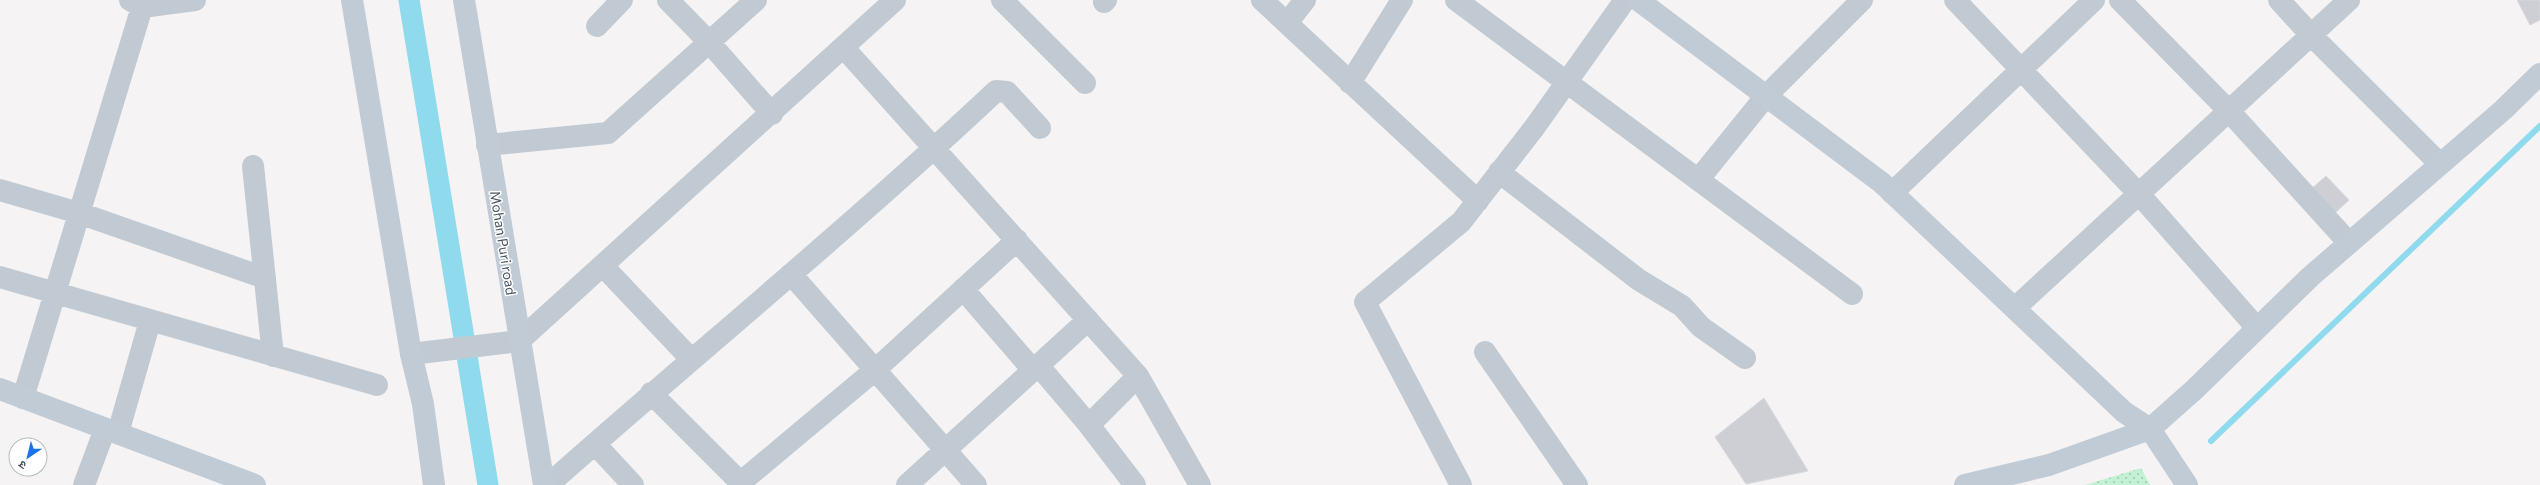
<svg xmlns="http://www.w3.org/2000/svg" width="2540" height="485" viewBox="0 0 2540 485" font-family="Commissioner,'Noto Sans Devanagari',sans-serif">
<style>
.grass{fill:url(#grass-dots)}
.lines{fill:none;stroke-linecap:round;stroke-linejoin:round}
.stream{stroke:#90daee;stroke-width:6}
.canal{stroke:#90daee;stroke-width:21}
.building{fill:#cdcfd5;stroke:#d7d9de}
.street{stroke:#c1cad2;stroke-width:22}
.secondary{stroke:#c1cbd6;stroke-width:22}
.labels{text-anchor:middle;stroke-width:3;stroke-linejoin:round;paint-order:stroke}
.street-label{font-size:14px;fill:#4a5661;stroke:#fff}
</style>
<defs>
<pattern id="grass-dots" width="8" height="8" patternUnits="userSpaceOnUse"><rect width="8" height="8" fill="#c3f1d5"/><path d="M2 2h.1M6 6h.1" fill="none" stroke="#a0c6b0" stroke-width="1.8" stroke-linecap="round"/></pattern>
</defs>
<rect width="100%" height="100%" fill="#f5f3f3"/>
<!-- grass -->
<path class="grass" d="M2141 468 2150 485H2085Z"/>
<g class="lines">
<!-- stream -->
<path class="stream" d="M2211 441 2540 126"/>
<!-- canal -->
<path class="canal" d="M409 0 488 485"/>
</g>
<!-- building -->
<path class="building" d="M2517 0H2540V20L2530 25Z
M2326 176 2349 200 2333 215 2310 190Z
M1764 398 1808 471 1746 484 1715 437Z"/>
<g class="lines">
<!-- street -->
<path class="street" d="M130 0 142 7 195 0
M668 0 709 42 772 114
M1002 0 1085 83
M1262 0 1478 201
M1456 0 1852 294
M1955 0 2139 194 2257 328
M2120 0 2229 111 2349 243
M2279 0 2311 35 2439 163
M1104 2 1106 0
M1287 23 1305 0
M597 26 622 0
M844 48 1138 376 1200 485
M1350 83 1402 0
M487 145 608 133 756 0
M253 166 273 356
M1499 172 1639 280 1682 306 1701 327 1745 358
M1698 180 1766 96 1862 0
M0 190 79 213 265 278
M1892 193 2094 0
M603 266 691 359
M791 274 976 485
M0 277 377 385
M963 289 1033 370
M2015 308 2349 0
M1485 352 1577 485
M411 354 519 341 895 0
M1038 365 1089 425 1138 376
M651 393 743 485
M23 398 142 7 141 0
M1089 425 1135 485
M118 433 150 321
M595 444 633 485
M740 483 875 370 1017 240
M84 485 105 429
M548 485C697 353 851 227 996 91L1007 92 1040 128
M907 485 1088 320
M1461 485 1365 302 1461 222 1534 128 1625 0"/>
<!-- secondary -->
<path class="secondary" d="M352 0 411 354 423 404 434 485
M464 0 544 485
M1638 0 1882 183 2124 412 2150 429 2187 485
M0 389 255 485
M1965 485 2049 465 2150 429 2195 389 2310 277 2503 110 2540 74"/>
</g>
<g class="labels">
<!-- street labels -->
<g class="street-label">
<text transform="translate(503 243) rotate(81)" y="5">Mohan Puri road</text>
</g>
</g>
<!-- north arrow -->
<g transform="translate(28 457) rotate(215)"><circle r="19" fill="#ffffff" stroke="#b7bbc0"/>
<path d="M0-3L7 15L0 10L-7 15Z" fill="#1a73e8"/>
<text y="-6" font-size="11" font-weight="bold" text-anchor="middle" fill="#4a5661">उ</text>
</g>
</svg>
